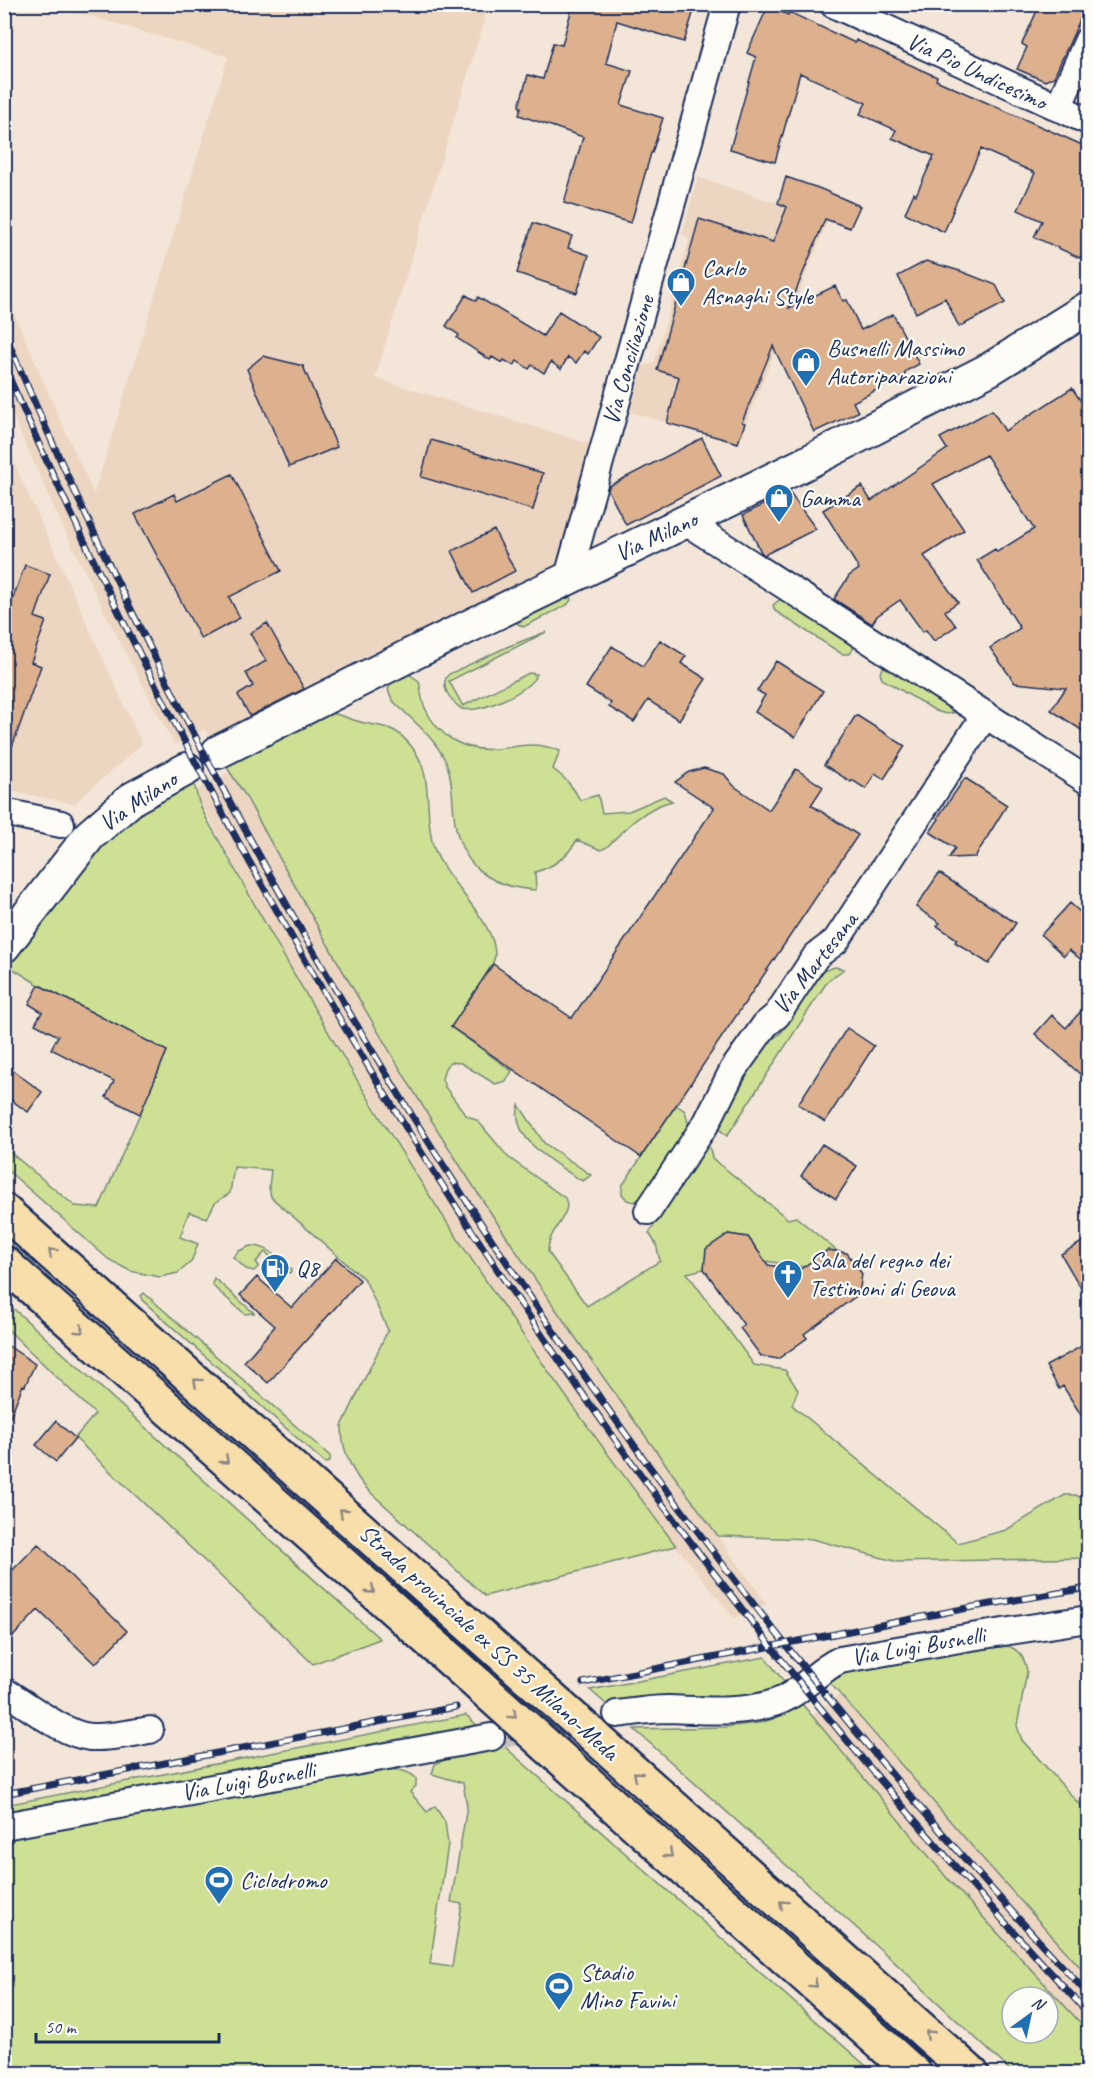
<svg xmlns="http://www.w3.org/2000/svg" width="1093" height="2078" viewBox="0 0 1093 2078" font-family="Caveat,sans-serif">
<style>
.built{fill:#ecd6c2}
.green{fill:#cde094;stroke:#748879;stroke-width:1.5;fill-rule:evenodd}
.building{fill:#ddb18e;stroke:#1b2f5e;stroke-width:1.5}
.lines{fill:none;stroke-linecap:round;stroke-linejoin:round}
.minor-tunnel{stroke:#c8c1c0;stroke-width:26;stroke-dasharray:26 13;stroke-linecap:butt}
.minor-casing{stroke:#1b2f5e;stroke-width:30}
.tertiary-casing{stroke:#1b2f5e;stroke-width:36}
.trunk-casing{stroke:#1b2f5e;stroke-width:38}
.minor{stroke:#fdfcf7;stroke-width:26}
.tertiary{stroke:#fdfcf7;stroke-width:32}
.trunk{stroke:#f8deab;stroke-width:33}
.rail-casing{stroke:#1b2f5e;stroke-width:7}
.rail{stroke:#fdfcf7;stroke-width:4.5;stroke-dasharray:14;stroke-linecap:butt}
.trunk-bridge-casing{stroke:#1b2f5e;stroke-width:38;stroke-linecap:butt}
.trunk-bridge{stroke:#f8deab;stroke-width:33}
.oneway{stroke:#8a8684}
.labels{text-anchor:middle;stroke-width:4.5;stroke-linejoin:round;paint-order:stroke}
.street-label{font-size:24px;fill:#1b2f5e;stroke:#fdfcf7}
.poi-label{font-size:24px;fill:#1b2f5e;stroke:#fdfcf7;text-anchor:start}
</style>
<rect width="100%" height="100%" fill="#f3e6d8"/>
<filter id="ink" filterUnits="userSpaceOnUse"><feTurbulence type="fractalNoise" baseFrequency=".0167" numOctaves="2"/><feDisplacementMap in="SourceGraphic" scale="12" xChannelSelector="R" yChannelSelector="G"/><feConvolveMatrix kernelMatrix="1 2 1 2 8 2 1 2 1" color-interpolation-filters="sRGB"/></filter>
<g filter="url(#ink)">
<!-- built -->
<path class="built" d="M52 5H489L375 378 594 445 559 569 213 743 205 729 174 745 107 617 59 519 5 399 4 290 57 413 94 494 228 57Z
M698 177 828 220 738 443 630 412 643 366 654 363 689 240 682 234Z
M4 441 142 744 74 804 5 790Z
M229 772 245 795 374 1027 443 1139 505 1234 607 1384 767 1604 734 1618 676 1546 619 1469 497 1297 438 1208 322 1020 264 921 198 798 197 789Z
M839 1695 1088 1976V2031L947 1878 812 1716Z"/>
<!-- green -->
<path class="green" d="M569 594 571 600 567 605 527 625 524 627 518 624V617Z
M782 598 853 642 854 647 850 654H842L775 611 773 605Z
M546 632 449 681 463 706 529 673 537 674C528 692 482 713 462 709 451 702 438 685 449 674L509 646Z
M884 666H889L946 705 953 713 946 714 936 711 882 679 880 673Z
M409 674 419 681C421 690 421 699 425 708 438 737 465 752 496 749 522 746 534 741 560 751L553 769C565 778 573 786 580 800L598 795 602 813 629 811 664 796 672 801C646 807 625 828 607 847L601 850 577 840C567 857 554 867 535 872L536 890C488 887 459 865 454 815 452 798 453 781 447 765 438 740 412 720 394 702 389 694 386 689 391 681Z
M330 713C343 715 353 721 365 723 388 728 395 726 412 747 435 776 423 815 434 848 445 881 495 920 495 954 496 968 461 1013 451 1027L512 1071 506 1081 495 1084 461 1063 450 1062 445 1068 442 1079 445 1087 466 1115 478 1121 508 1157 565 1198C574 1215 547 1229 548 1252L587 1306 660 1261 656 1244 649 1233 707 1146 710 1148 712 1158 788 1219 796 1217 837 1251 827 1250 804 1267 765 1261 748 1237 728 1234 707 1249 704 1269 687 1273 754 1365 785 1370 798 1390 792 1405 958 1543 1006 1530 1065 1495H1076L1088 1502V1558L898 1562 812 1539 718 1536C622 1405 528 1274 442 1137 372 1026 308 911 245 795L222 760Z
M191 777C196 787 195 789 198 799 202 813 213 830 221 844 306 999 397 1151 497 1297 554 1382 615 1464 676 1546L485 1596 370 1492C353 1476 341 1449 342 1426L388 1330 365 1280 271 1197 269 1187 271 1170 234 1167 230 1193 215 1203 207 1218 189 1212 180 1237 198 1244 191 1262 178 1273 160 1277 130 1271 108 1259 5 1168V1148L75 1206 99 1208 167 1051 39 985 10 967 7 958 101 836Z
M835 967 844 969 827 982 727 1136 718 1128 760 1053 770 1041 781 1033 823 971Z
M519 1105 544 1143 591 1175 583 1181 577 1178C554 1163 509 1138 519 1105Z
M676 1105 685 1111 689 1126 642 1197 634 1202 627 1200 622 1194V1186Z
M250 1246C268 1245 278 1258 291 1269V1272L289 1273 265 1252 256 1262 259 1266 254 1271 246 1269 233 1257 239 1251Z
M214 1278 254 1313 245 1314 215 1288 212 1284Z
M144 1293 330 1456V1462L325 1463 142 1300 141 1296Z
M5 1301 380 1639 313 1664 75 1438 95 1414 5 1327Z
M1006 1646C1019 1648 1026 1660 1027 1672L1017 1726 1022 1740 1088 1814V1976L984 1860 824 1676 854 1667Z
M765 1657 789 1688 752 1698 637 1700 607 1705 590 1690Z
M798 1699 947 1878 1088 2031V2073H1013L889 1957 634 1729 725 1727 759 1723 773 1719ZM1012 1997H1048V2033H1012Z
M466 1715 480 1728 5 1816V1805Z
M505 1747 874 2073 5 2074V1837L354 1775C374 1772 400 1763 416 1778V1786L410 1792 427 1812 435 1806 445 1822 448 1844 430 1964 452 1967 462 1904 451 1902 467 1806 463 1783 432 1774 435 1764 449 1758Z"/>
<!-- building -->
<path class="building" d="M573 4H696L684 42 617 21 606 63 632 71 621 105 663 118 652 153H651L631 223 564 203 583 137 519 115 521 107 519 106 528 75 543 79 553 43 562 45Z
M1040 4H1087L1054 77 1045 81 1017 69 1027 47 1022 44Z
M768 6 788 15 789 12 855 43 856 40 937 77 936 80 1089 148V239L1080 258 1034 237 1042 221 1018 210 1035 173 981 149 952 211H953L944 232 905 213 914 193 916 195 934 156 892 138 896 130 860 114 866 103 800 73 775 162 730 149 756 57 747 53Z
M786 177 821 189 860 206 850 228 825 219 789 308 835 286 843 301 847 300 861 330 893 314 919 364 906 371 904 376 853 402 858 412 814 432 773 346 742 422 745 423 738 443 667 423 679 377 657 370 699 219 773 242 787 207 778 203Z
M533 223 572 236 568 248 589 255 577 293 517 273Z
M926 261 960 271 996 285 1005 303 959 327 945 298 916 313 898 276Z
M466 295 476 301 478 297 543 336 559 311 599 337 588 354 584 351 576 363 568 357 561 369 551 362 544 373 532 365 529 369 517 361 514 366 504 360 502 363 492 357 490 360 457 338 459 335 446 326Z
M263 356 303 366 337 447 289 467 247 369Z
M1072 388 1089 413V735L1051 710 1066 688 1015 683 990 648 1020 628 977 560 995 549 997 552 1034 529 986 455 933 484 964 530 924 556 958 602 945 611 956 626 934 641 926 630 923 632 900 600 877 616 872 624 834 599 849 576 859 569 823 510 862 486 871 501 947 449 940 438 992 410 1005 431Z
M702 438 721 476 626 525 608 490 609 486Z
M431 440 543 473 533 510 421 477Z
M232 474 281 571 229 597 240 618 201 639 135 514 174 494 177 501Z
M789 492 816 529 764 555 761 552 743 515Z
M494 530 515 571 473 593 452 551Z
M25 565 50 574 35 617 46 621 31 662 41 666 7 761H4V623Z
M267 623 304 689 250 716 238 695 253 686 246 673 266 661 250 633Z
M660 640 686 656 681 663 706 679 679 720 648 700 634 722 609 707 611 703 586 687 612 646 643 666Z
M776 661 823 691 795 737 755 712 765 695 757 691Z
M856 715 905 746 884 779 875 773 866 789 852 780 851 782 824 765Z
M704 768 724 774 734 786 769 810 796 769 823 787 811 805 858 835 641 1157 451 1027 493 964 572 1018 714 808 675 782 689 772Z
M965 778 1007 805 975 857 949 858 955 848 930 832 939 819 938 817Z
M939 873 1016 923 989 964 955 942 957 939 937 926 940 923 916 907Z
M1070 903 1089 920V966L1069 950 1064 956 1041 935Z
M39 985 167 1051 140 1114 106 1097 114 1081 51 1049 58 1036 35 1024 42 1012 29 1004Z
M1089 1002V1082L1035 1034 1052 1015 1066 1028Z
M847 1028 874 1046 825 1122 798 1104Z
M4 1064 42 1092 28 1112 4 1095Z
M822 1144 857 1166 836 1199 801 1176Z
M728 1234 748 1237 768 1265 799 1270 828 1250 847 1253 862 1274 859 1294 804 1334 807 1338 778 1359 761 1356 740 1328 744 1325 704 1269 706 1249Z
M1089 1238V1302L1061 1254Z
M336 1258 360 1280 268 1383 244 1362 275 1326 240 1295 257 1277 292 1308Z
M1089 1342V1428L1063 1386 1059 1389 1046 1366Z
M4 1343 35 1364 25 1386 23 1385 5 1429Z
M56 1421 75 1438 56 1462 36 1445Z
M38 1544 127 1631 95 1664 38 1610 4 1646V1579Z"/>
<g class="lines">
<!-- minor-tunnel -->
<path class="minor-tunnel" d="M491 1737 617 1714"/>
<!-- minor casing -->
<g class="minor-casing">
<path id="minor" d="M833 4 1088 121
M1058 108 1088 40
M686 522 1088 781
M568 577 727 4
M4 812 61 824
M648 1211 707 1122 733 1070 765 1025 777 1015 816 956 836 941 985 715
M4 1691C28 1705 63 1734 90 1737 109 1738 131 1733 150 1730
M617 1714C634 1712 651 1709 668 1709 703 1710 740 1714 774 1703 799 1695 816 1671 840 1660L971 1637 1088 1619
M4 1826 491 1737"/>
</g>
<!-- tertiary casing -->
<g class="tertiary-casing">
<path id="tertiary" d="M218 752 412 654 800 466 990 369 1088 308
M4 946 90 835 133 798 187 769"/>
</g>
<!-- trunk casing -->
<g class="trunk-casing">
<path id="trunk" d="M4 1211 527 1677
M4 1263 479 1685
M595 1737 972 2074
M547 1746 915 2074"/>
</g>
<!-- minor -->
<use href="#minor" class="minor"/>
<!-- tertiary -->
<use href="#tertiary" class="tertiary"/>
<!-- trunk -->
<use href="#trunk" class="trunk"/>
<!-- rail casing -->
<g class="rail-casing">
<path id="rail" d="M4 332C264 943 633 1511 1088 1994
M4 366C199 810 447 1230 745 1613 852 1752 969 1885 1088 2013
M583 1683 973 1607 1088 1588
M4 1794 456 1707"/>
</g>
<!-- rail -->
<use href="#rail" class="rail"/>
<!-- trunk-bridge casing -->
<g class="trunk-bridge-casing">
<path id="trunk-bridge" d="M527 1677 595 1737
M479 1685 547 1746"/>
</g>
<!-- trunk-bridge -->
<use href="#trunk-bridge" class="trunk-bridge"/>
</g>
<!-- one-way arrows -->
<defs><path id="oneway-chevron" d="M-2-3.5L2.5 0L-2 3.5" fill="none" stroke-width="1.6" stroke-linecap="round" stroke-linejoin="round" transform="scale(1.5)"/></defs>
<g class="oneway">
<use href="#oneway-chevron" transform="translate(52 1252) rotate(-138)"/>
<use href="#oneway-chevron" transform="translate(80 1330) rotate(42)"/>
<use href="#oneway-chevron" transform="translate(197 1382) rotate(-138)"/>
<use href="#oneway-chevron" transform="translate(225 1460) rotate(42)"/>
<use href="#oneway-chevron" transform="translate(343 1512) rotate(-138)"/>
<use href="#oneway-chevron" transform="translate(371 1590) rotate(41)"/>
<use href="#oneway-chevron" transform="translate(513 1715) rotate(42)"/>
<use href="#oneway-chevron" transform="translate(637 1775) rotate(-138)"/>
<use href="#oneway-chevron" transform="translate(669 1854) rotate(42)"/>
<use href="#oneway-chevron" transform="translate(783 1904) rotate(-138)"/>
<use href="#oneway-chevron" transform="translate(814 1984) rotate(42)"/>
<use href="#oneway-chevron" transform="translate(929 2034) rotate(-138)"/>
</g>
</g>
<!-- icons -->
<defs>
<g id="shop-pin" transform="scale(1.5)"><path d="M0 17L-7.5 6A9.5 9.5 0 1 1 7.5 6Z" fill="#1f6fb2" stroke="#fdfcf7"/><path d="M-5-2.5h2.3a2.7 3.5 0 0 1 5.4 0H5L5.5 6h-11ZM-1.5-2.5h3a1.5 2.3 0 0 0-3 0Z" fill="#fff"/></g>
<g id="fuel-pin" transform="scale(1.5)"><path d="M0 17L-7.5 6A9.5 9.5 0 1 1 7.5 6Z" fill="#1f6fb2" stroke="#fdfcf7"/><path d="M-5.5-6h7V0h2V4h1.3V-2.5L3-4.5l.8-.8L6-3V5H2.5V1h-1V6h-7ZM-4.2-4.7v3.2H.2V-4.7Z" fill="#fff"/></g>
<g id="church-pin" transform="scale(1.5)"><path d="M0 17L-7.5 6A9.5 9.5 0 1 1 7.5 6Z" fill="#1f6fb2" stroke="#fdfcf7"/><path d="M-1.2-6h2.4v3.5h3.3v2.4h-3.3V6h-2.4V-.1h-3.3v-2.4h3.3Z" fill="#fff"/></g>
<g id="stadium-pin" transform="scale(1.5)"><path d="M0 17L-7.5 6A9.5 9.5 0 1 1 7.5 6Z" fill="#1f6fb2" stroke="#fdfcf7"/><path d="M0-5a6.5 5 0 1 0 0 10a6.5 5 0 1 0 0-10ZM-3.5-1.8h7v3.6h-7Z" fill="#fff"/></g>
</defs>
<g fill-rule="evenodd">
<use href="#shop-pin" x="681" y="282"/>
<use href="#shop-pin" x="806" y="362"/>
<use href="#shop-pin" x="779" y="498"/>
<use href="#fuel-pin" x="275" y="1268"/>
<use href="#church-pin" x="788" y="1274"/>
<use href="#stadium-pin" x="219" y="1880"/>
<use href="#stadium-pin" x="559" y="1986"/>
</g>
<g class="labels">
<!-- street labels -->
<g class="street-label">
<text transform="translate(977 71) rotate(25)" y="8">Via Pio Undicesimo</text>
<text transform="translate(628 360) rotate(-74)" y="8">Via Conciliazione</text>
<text transform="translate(656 536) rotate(-25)" y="8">Via Milano</text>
<text transform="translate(138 801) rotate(-34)" y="8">Via Milano</text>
<text transform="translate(815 963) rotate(-52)" y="8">Via Martesana</text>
<text transform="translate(489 1642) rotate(42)" y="8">Strada provinciale ex SS 35 Milano-Meda</text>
<text transform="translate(918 1646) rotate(-10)" y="8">Via Luigi Busnelli</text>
<text transform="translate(248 1781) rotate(-10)" y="8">Via Luigi Busnelli</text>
</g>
<!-- poi labels -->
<g class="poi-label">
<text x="702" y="276">Carlo<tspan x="702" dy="28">Asnaghi Style</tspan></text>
<text x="827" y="356">Busnelli Massimo<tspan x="827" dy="28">Autoriparazioni</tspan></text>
<text x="800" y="506">Gamma</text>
<text x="809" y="1268">Sala del regno dei<tspan x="809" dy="28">Testimoni di Geova</tspan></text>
<text x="296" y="1276">Q8</text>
<text x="240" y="1888">Ciclodromo</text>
<text x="580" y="1980">Stadio<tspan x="580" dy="28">Mino Favini</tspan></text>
</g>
</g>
<!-- margin -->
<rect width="1093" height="2078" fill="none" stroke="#fdfcf7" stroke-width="24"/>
<rect x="12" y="12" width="1069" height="2054" fill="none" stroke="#1b2f5e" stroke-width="2" filter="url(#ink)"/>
<!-- north arrow -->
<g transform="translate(1030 2015) rotate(33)"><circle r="28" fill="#fdfcf7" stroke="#a3aaba" stroke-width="1.5"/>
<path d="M0-4.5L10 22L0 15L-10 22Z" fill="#1f6fb2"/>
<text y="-9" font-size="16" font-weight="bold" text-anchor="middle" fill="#1b2f5e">N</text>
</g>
<!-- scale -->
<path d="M36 2033v9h183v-9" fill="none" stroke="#1b2f5e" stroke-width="3"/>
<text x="45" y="2033" font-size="18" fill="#1b2f5e" stroke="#fdfcf7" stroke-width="4.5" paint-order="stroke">50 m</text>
</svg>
